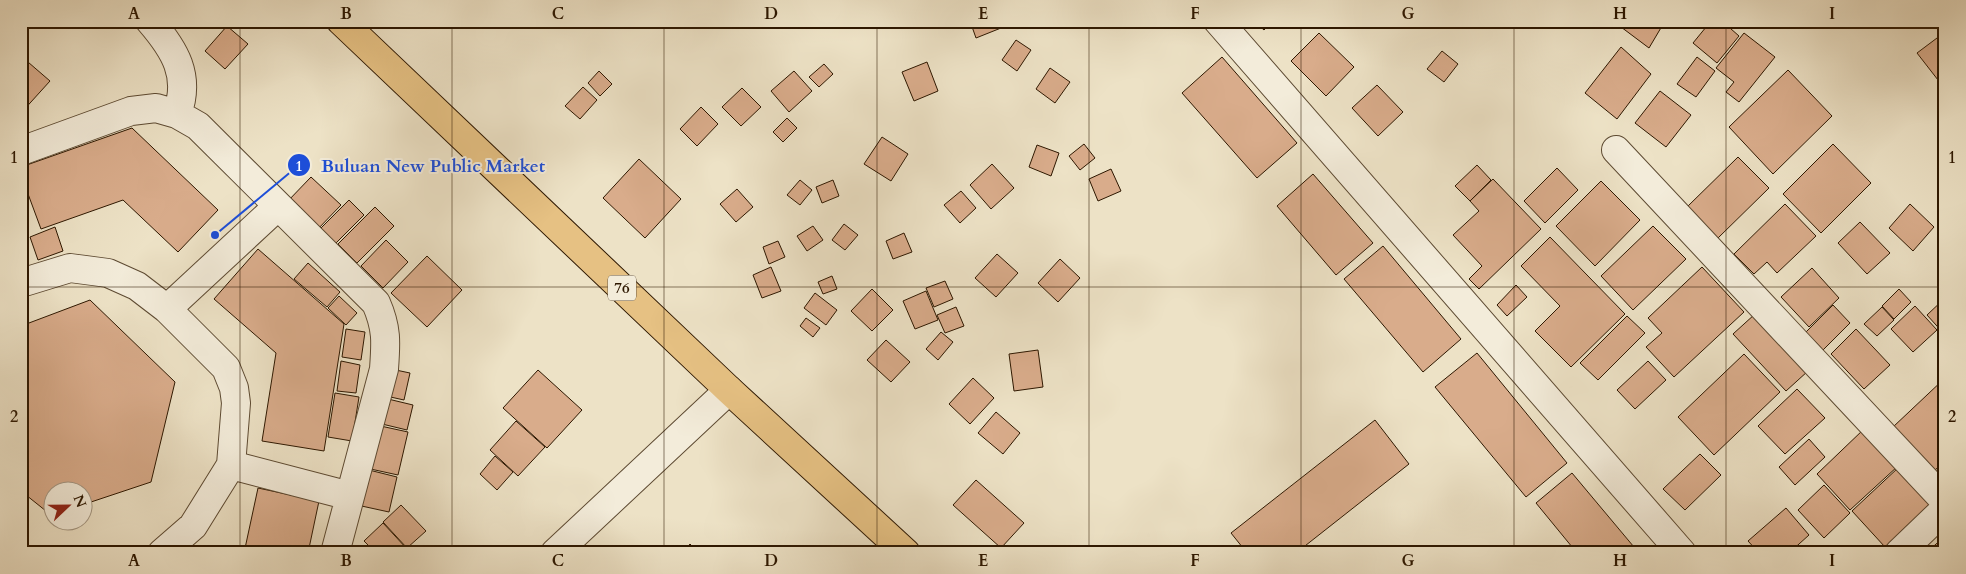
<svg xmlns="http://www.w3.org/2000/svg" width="1966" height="574" viewBox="0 0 1966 574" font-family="Cardo,serif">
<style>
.building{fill:#d9ac8b;stroke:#2d1700}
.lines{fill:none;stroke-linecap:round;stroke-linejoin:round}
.minor-casing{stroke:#5d4a32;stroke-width:30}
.highway-casing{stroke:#2d1700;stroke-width:30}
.minor{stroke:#f3ecda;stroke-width:28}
.highway{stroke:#e6c183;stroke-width:28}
.grid{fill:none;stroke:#2d1700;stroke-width:1;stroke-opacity:0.55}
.labels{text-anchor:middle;stroke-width:4;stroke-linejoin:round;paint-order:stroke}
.shield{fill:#f3ecda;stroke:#685741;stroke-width:1}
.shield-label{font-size:15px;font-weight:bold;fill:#2d1700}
.leader{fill:none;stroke:#1d4ed8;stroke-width:2}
.callout-dot{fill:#1d4ed8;stroke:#f3ecda;stroke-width:2}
.mark-label{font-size:15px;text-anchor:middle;font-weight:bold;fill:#fff}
.callout-label{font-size:18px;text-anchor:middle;font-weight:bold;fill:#1d4ed8;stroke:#f3ecda;stroke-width:4;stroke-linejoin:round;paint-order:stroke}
.neatline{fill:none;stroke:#2d1700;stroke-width:2}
.grid-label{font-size:16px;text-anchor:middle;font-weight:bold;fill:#2d1700}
</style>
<rect width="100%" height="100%" fill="#ede2c6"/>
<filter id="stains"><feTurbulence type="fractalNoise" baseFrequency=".004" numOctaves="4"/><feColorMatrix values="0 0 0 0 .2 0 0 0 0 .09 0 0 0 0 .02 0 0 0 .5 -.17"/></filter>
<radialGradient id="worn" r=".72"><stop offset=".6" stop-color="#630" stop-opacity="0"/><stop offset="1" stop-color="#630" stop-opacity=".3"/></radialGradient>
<!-- building -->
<path class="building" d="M970 21H998L1001 28 976 38Z
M1254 21H1273L1264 30Z
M1351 21H1366L1361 28Z
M1613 21H1665L1649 48Z
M1711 21H1722L1739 36 1717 63 1693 43Z
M227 26 248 44 225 69 205 51Z
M1945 32V89L1917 53Z
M1319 33 1354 67 1326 96 1291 61Z
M1744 33 1775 57 1739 102 1726 92 1734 82 1716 68Z
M1016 40 1031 50 1017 71 1002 60Z
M1621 47 1651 74 1617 119 1585 93Z
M1442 51 1458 64 1444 82 1427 69Z
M21 56 50 81 21 113Z
M1222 57 1297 143 1257 178 1182 93Z
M1697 57 1715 71 1696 97 1677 84Z
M927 62 938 91 914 101 902 72Z
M824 64 833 74 819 87 809 77Z
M1050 68 1070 82 1055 103 1036 89Z
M1788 70 1832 116 1773 174 1729 127Z
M599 71 612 84 600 96 588 83Z
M794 71 812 91 789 112 771 91Z
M1377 85 1403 112 1378 136 1352 108Z
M583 87 597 100 580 119 565 106Z
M742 88 761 107 741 126 722 107Z
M1660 91 1691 115 1666 147 1635 123Z
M701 107 718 124 697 146 680 129Z
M787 118 797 128 783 142 773 132Z
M132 128 218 210 178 252 123 200 41 229 21 175V167Z
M882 137 908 154 891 181 864 164Z
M1084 144 1095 158 1080 170 1069 156Z
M1833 144 1871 183 1821 233 1783 194Z
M1037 145 1059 153 1051 176 1029 167Z
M1738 157 1769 188 1718 238 1687 207Z
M639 159 681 199 645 238 603 198Z
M992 164 1014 188 991 209 970 185Z
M1477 165 1491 180 1470 201 1455 186Z
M1557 168 1578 190 1545 223 1524 201Z
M1111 169 1121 191 1098 201 1089 179Z
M1313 174 1373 243 1336 275 1277 206Z
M311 177 341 205 316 231 286 203Z
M1493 179 1541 229 1479 289 1469 279 1482 266 1453 235 1479 211 1470 201Z
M800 180 812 190 800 205 787 195Z
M833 180 839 196 822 203 816 187Z
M1601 181 1640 220 1595 266 1556 226Z
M737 189 753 207 736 222 720 204Z
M961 191 976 208 960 223 944 205Z
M349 200 364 215 335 244 320 229Z
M1785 204 1816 236 1777 273 1767 262 1754 274 1734 254Z
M1910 204 1934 227 1913 251 1889 228Z
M375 207 394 226 357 263 338 244Z
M1860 222 1890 253 1867 274 1838 243Z
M844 224 858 235 845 250 832 240Z
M813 226 823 240 807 251 797 236Z
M1653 226 1686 259 1633 310 1601 276Z
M55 227 63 251 38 260 30 237Z
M904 233 912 252 893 259 886 241Z
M1550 237 1625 314 1571 367 1535 331 1560 306 1521 266Z
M386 240 408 262 383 288 361 266Z
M778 241 785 257 769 264 763 247Z
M1383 246 1461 339 1423 372 1344 279Z
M258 249 344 324 324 451 262 441 276 353 214 299Z
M997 254 1018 273 996 297 975 278Z
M427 256 462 290 427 327 391 293Z
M1060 259 1080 278 1058 302 1038 283Z
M308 263 340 292 327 307 294 279Z
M771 267 781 291 762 298 753 275Z
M1702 267 1744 312 1674 377 1646 347 1662 333 1648 318Z
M1812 268 1839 298 1809 327 1781 297Z
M832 276 837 289 823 294 818 282Z
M945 281 953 299 934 307 926 288Z
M1516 285 1527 297 1507 316 1497 305Z
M872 289 893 310 872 331 851 311Z
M1899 289 1911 302 1894 319 1882 306Z
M926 291 938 320 915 329 903 301Z
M815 293 837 310 826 325 804 308Z
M339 296 357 313 346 325 328 308Z
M1945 298V335L1927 315Z
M90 300 175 382 151 482 82 505V492H52L51 515 21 491V326Z
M1833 305 1850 323 1823 350 1806 332Z
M1915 306 1937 330 1913 352 1891 329Z
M956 307 964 326 945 333 937 315Z
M1882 307 1894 320 1877 336 1864 324Z
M1755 314 1808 371 1786 391 1733 334Z
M1627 316 1645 333 1598 380 1580 363Z
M806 318 820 328 813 337 800 326Z
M346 329 365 332 361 360 342 357Z
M1856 329 1890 365 1864 389 1831 354Z
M941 332 953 342 938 360 926 349Z
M886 340 910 362 891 382 867 360Z
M1038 350 1043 387 1014 391 1009 354Z
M1477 353 1567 463 1526 497 1435 387Z
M1744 354 1780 392 1714 455 1678 417Z
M341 361 360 365 356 393 337 391Z
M1648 361 1666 380 1635 409 1617 390Z
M391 369 410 373 404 400 386 396Z
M538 370 582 410 547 448 503 408Z
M973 378 994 398 970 424 949 404Z
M1945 378V461L1934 471 1893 427Z
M1797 389 1825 418 1785 454 1758 426Z
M335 393 359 397 352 441 328 437Z
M388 399 413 405 407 430 382 424Z
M996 412 1020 433 1003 454 978 433Z
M1375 420 1409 464 1296 553H1247L1231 533Z
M516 421 545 447 518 476 490 450Z
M376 425 408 432 398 475 366 468Z
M1864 429 1898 466 1850 510 1817 474Z
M1809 439 1825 457 1795 485 1779 467Z
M1700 454 1721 475 1685 510 1663 489Z
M495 456 513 472 497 490 480 474Z
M1899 467 1932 502 1885 547 1852 511Z
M365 469 397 477 389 512 357 505Z
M1572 473 1639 553H1577L1536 503Z
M976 480 1024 523 1001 548 953 505Z
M1824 485 1850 513 1824 538 1798 510Z
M258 488 319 501 308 553H244Z
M401 505 426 531 407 548 383 522Z
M1786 508 1809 535 1789 553H1759L1748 541Z
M383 523 407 549 403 553H376L364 541Z
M1945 536V553H1926Z
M690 544 699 553H682Z
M413 545 421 553H405Z"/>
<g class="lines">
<!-- minor casing -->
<g class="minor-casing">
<path id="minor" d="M150 21C175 50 191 76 177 114
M1218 21 1682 553
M1616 150 1945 501
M21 151 131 111 156 108 177 114 198 126 376 303C387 328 386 342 384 369L335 553
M21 283 70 268 108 273 137 286 167 309 226 368 234 388 236 403 231 465 193 526 162 553
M167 309 278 206
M231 465 350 496
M555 553 729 390
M1899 553 1945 509"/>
</g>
<!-- highway casing -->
<g class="highway-casing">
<path id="highway" d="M341 21 729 390 906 553"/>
</g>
<!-- minor -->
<use href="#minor" class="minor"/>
<!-- highway -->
<use href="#highway" class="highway"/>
</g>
<!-- grid -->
<path class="grid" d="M240 21V553M452 21V553M664 21V553M877 21V553M1089 21V553M1301 21V553M1514 21V553M1726 21V553M21 287H1945"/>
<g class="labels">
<!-- shield labels -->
<rect class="shield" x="608" y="275.5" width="28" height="25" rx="4"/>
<g class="shield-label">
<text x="622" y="293">76</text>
</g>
</g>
<!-- callouts -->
<path class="leader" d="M215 235L299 165"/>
<g class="callout-dot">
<circle cx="215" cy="235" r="5"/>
<circle cx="299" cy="165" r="12"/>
</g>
<g class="mark-label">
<text x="299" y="171">1</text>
</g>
<g class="callout-label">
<text x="433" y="172">Buluan New Public Market</text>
</g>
<!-- margin -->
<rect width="1966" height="574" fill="none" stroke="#ede2c6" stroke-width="55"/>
<!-- north arrow -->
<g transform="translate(68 506) rotate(68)"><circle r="24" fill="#f3ecda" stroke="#a49783"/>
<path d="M0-4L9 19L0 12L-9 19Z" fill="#8f2418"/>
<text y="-8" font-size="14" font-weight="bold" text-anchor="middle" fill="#2d1700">N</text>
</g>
<rect x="28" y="28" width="1910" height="518" class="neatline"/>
<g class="grid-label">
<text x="134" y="19">A</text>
<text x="346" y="19">B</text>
<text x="558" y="19">C</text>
<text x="771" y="19">D</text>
<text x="983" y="19">E</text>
<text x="1195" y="19">F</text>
<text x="1408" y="19">G</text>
<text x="1620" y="19">H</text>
<text x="1832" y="19">I</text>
<text x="14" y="163">1</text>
<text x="1952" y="163">1</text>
<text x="14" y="422">2</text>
<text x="1952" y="422">2</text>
<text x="134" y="566">A</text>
<text x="346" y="566">B</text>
<text x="558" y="566">C</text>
<text x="771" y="566">D</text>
<text x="983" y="566">E</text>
<text x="1195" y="566">F</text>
<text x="1408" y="566">G</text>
<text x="1620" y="566">H</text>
<text x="1832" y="566">I</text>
</g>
<rect width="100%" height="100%" filter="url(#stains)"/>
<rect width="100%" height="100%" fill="url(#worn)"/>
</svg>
